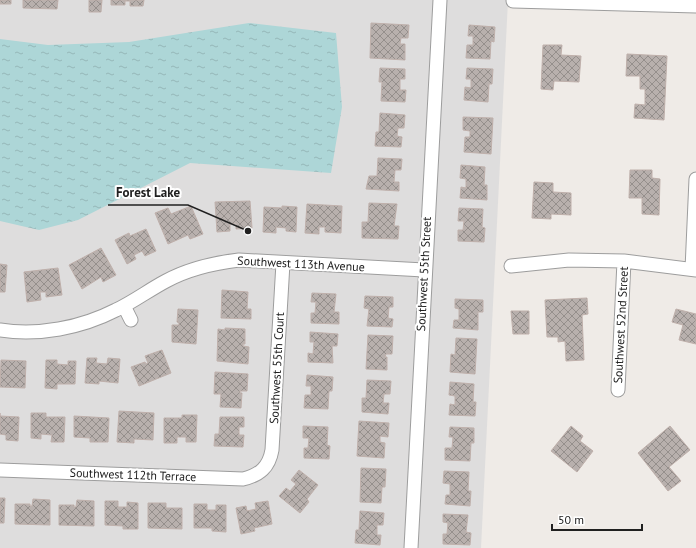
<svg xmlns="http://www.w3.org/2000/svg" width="696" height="548" viewBox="0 0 696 548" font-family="'PT Sans',sans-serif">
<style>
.residential{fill:#dedddd}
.water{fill:url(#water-ripples)}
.building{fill:url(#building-cross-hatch);stroke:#bfb0ab}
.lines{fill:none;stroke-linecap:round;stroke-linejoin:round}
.minor-casing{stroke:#9d9d9d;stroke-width:15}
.minor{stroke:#fff;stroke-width:13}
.labels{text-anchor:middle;stroke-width:4;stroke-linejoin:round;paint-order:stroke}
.street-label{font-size:12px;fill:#202020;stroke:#fff}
.leader{fill:none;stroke:#202020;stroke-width:1.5}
.callout-dot{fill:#202020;stroke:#fff;stroke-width:1.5}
.callout-label{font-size:13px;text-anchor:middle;font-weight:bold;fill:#202020;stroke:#fff;stroke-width:4;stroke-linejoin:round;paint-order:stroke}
</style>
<defs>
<pattern id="water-ripples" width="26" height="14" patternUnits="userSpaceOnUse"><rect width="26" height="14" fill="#add6d7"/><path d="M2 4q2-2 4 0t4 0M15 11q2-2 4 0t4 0" fill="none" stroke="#95b7b8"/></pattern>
<pattern id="building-cross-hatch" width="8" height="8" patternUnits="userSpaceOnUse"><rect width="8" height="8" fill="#b8b0ad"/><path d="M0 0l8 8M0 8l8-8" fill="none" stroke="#958f8c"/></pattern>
</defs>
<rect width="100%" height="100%" fill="#efebe7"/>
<!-- residential -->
<path class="residential" d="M0 0H508L481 548H0Z"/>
<!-- water -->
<path class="water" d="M249 23 336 33 342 107 331 173 190 163 78 220 39 230 0 221V39L48 45 129 42Z"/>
<!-- building -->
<path class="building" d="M0 0H11V4H0Z
M23 0H58L57 9 23 8Z
M89 0H102L101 12H89Z
M111 0H144L143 6H130V1H125V5H111Z
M371 23 409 25 408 38H401L400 44H405V60L370 58Z
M469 25 495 27 494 42 491 41 490 59 466 58 467 45H473V36H468Z
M543 45H562L561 55 581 56 579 82 554 81 553 90 541 89Z
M627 54 667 56 664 120 634 118 635 104 645 105V89H640V76H626Z
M380 68 405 69V79H400V90H406L405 102 381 101 382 82H379Z
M467 68 493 69 492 84H489L488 102 464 100 465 87 471 88V79H466Z
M380 113 405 115 404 128H398L397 136 402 137 401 147 375 146 376 132H379Z
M463 117 493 118 491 154 464 152 465 137H470V131L463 130Z
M378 158 402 159 401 170H395L394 182H399V191L366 189 369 176H377Z
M461 165 485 167 484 185H487V200L460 198 461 187 466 188V179L460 178Z
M630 170H652V178L660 179 659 215 642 214V198H629Z
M534 182 553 183V192L571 193V215L551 214V219L532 218Z
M250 201 252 228 236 229V223L230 224V231L217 232 215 202Z
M369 203 397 204 394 226H399L398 239 362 238V222H368Z
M307 204 342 206 341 233 325 232V227H319V234L305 233Z
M191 206 203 234 190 239 188 235 168 244 155 213 168 208 171 214Z
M282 206 297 207 296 232 286 231V228L276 227V233L263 232 264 207 282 208Z
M459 208 483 209 482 227 485 228 484 242 458 241V230H463L464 221H458Z
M146 229 156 251 145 256 142 251 134 255 136 259 127 264 115 240 129 233 130 236Z
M101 248 116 275 103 282 101 277 82 289 69 265Z
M0 264 7 265 5 292H0Z
M58 268 62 295 46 297V292H40L41 300 27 302 24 272Z
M222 290 248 292 247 309H251V319L221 318Z
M312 293 336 294 334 312H339V324L311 323V313H315L316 302H311Z
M365 296 393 297V307H389L388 318 393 319 392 327 367 326 369 309 364 308Z
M587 298 588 314 582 315 584 360 566 361 565 341 558 342V337H547L545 300Z
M455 299 483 300V312H478V330L453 328 454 320H459V309L455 308Z
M178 309 198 310 196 344 172 342V325H179V323L177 322Z
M676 309 696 314V344L679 340 683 325 672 322Z
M511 311H529V334H513Z
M225 328 245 329V344H243V346L249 347 248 364 217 361 218 329 225 330Z
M310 332 338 334 337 346H332L333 363 308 362V353L313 354 314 342H310Z
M368 335 393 336 392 354H386L385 357H387V370L366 369Z
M456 338 477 339 475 374 450 372 451 354 455 355Z
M162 350 171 373 139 386 131 367 145 362 146 364 148 363 145 356Z
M87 358H97L96 363 107 364 108 358 120 359 118 383 99 381V384L85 383Z
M1 360 26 361 25 388 0 387Z
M46 360H57V364L68 365V361H76L75 384H57V389L45 388Z
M215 372 248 374 247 391H240V393H242L241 408 220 407 221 394H214Z
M307 375 333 377 332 391H329L328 409 304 408 305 395H311V386H306Z
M367 380 391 381 390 394H384L383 403H389L388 414 362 412V398H366Z
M450 382 474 384 473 402H476L475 416 449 415 450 404 455 405V396L449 395Z
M119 411 154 413 153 440 134 439V443L117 442Z
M0 413V416L19 417 18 441 6 440V435L0 434Z
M31 413H46V417H65L64 442H51L52 435 41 434V439L31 438Z
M182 415H197L196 442H186V437H177V443H164V418H182Z
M74 416 109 418 108 442H90V438L74 437Z
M220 417H244V427H239V435H244L243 447 214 446 215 434H219Z
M359 421 389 423 388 437 380 436V442L385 443 384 458 357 456Z
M303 426 328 427 327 445 330 446 329 459 304 458V448H308L309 438H303Z
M571 426 583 436 580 441 593 451 577 472 551 451Z
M670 426 690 450 669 467 681 481 668 491 638 453Z
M450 427 474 428V443H471L470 461 445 460V448H452L453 437H449Z
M361 468 386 469 385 487H382L381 503 360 502Z
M299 470 318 485 307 499 309 502 300 513 279 496 286 488 290 491 296 484 291 480Z
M444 471 469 472 468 491H471L470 506 445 504 446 495H450V484L443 483Z
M0 498H5L4 523H0Z
M33 499 50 500V525L15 524V504H30V506H32Z
M77 500 94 501V526L59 525V505H74V507H76Z
M105 501H118V507H127V502L138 503V529H123V526L105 525Z
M268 501 272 524 254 528 255 531 241 534 236 508 246 506 247 511 256 509 255 503Z
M148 503H166V508H182V529L148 528Z
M194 504H207V510H216V505H226V532L212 531V528H194Z
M360 511 384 513 383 525H377V535H381L380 545 355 543 356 530H359Z
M443 514 468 515 466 532 471 533 470 545 443 544V534H447L448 523 443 522Z"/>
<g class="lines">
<!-- minor casing -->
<g class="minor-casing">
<path id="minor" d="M513 1 696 6
M511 266 569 260 624 261 696 270
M692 269 696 179
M124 306 131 320
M0 330C38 336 81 328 116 310 133 302 149 290 166 281 188 269 214 263 239 260L424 270
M618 390 624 261
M0 470 243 479C260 475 269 467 272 450L283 263
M411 548 440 0"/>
</g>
<!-- minor -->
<use href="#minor" class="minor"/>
</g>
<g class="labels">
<!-- street labels -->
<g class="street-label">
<text transform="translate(301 264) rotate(3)" y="4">Southwest 113th Avenue</text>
<text transform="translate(424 274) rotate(-87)" y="4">Southwest 55th Street</text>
<text transform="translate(621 325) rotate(-87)" y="4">Southwest 52nd Street</text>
<text transform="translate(277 368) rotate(-87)" y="4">Southwest 55th Court</text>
<text transform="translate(133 475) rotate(2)" y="4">Southwest 112th Terrace</text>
</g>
</g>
<!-- callouts -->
<path class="leader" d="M248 231L188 205H108"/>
<circle class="callout-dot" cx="248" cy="231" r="4"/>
<g class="callout-label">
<text x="148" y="197">Forest Lake</text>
</g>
<!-- scale -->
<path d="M552 524v6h90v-6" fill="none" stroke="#202020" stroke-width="2"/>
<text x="558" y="524" font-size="12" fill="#202020" stroke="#ffffff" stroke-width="3" paint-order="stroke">50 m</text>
</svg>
